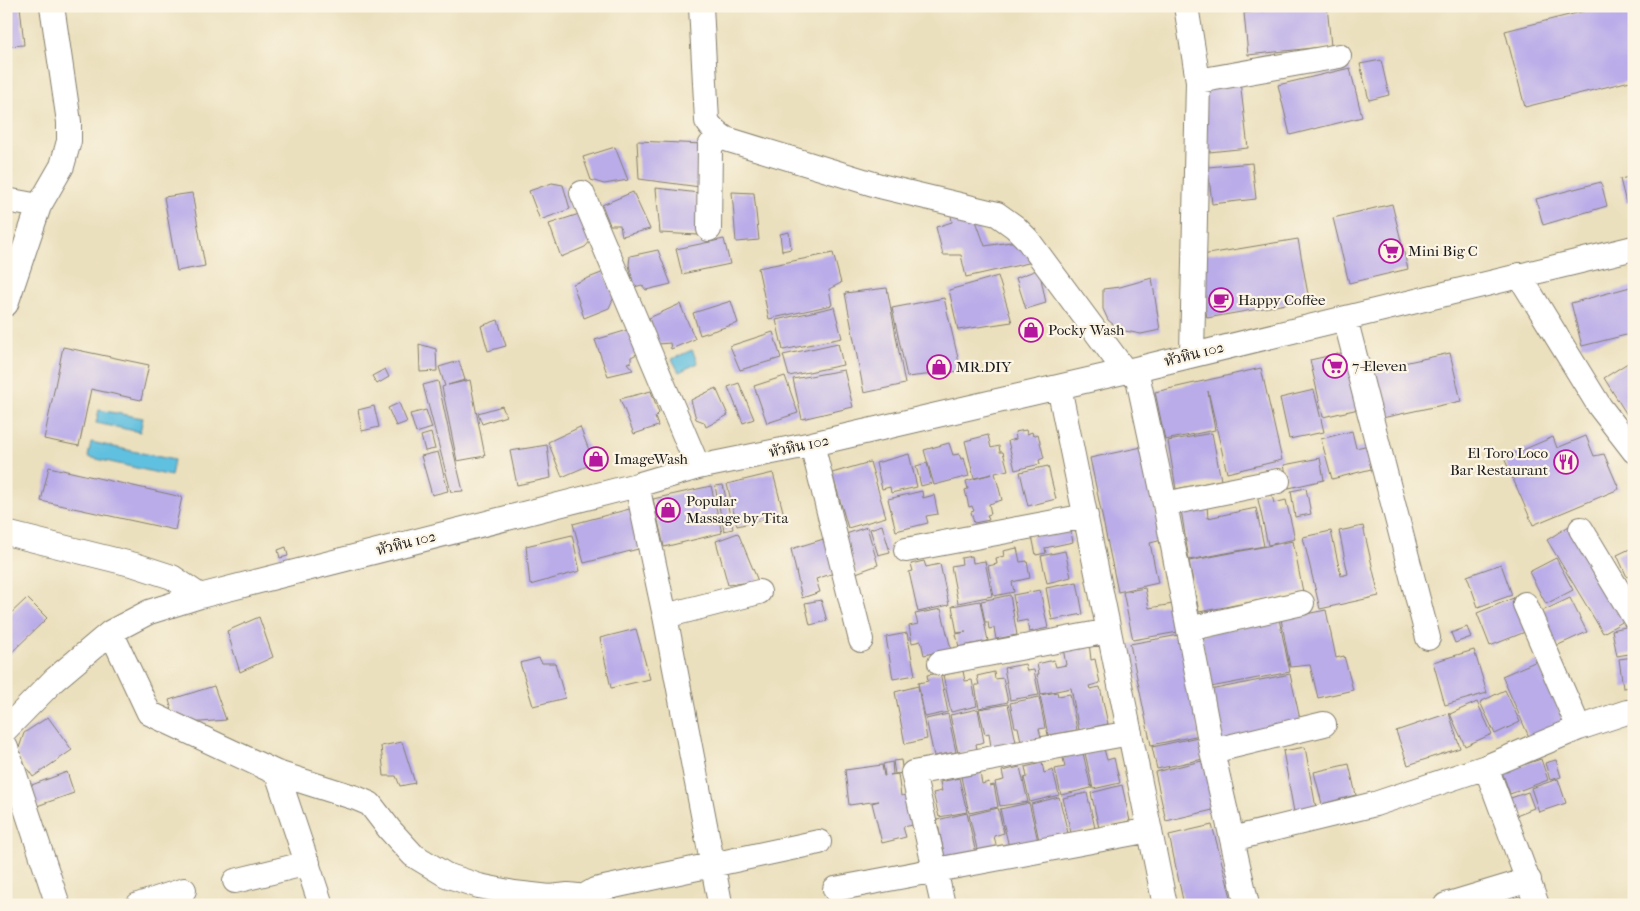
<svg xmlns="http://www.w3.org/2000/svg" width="1640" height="911" viewBox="0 0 1640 911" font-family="'IM FELL French Canon','Noto Serif Thai',serif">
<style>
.water{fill:#61c0df;stroke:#3e6e7e}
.building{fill:#b9ace9}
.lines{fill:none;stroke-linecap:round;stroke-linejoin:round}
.minor-casing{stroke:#847e6d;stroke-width:26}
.minor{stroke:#fff;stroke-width:24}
.labels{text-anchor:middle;stroke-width:4.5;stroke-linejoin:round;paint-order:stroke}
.poi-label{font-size:15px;fill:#1c1c1c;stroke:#fcf5e5;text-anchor:start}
.street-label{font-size:15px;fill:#1c1c1c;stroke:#fcf5e5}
</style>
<rect width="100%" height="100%" fill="#fcf5e5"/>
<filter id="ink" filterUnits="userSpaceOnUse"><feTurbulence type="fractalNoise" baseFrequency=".02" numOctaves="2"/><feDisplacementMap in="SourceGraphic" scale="10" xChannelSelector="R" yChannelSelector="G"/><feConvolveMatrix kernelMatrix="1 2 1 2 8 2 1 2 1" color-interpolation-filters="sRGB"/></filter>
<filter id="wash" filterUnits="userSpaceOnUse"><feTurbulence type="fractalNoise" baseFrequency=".0096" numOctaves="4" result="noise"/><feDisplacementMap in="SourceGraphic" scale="20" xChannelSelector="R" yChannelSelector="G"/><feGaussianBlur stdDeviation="1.12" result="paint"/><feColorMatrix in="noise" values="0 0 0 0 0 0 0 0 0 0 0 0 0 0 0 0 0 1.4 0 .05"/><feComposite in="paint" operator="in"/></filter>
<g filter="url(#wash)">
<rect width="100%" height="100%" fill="#ebe0be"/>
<!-- water -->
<path class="water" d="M692 350 698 363 679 372 672 359Z
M99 410 143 418 140 432 96 423Z
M91 442 174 460 171 476 88 457Z"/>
<g id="blocks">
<!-- building -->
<path class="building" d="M6 6H20L24 45 6 46Z
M1305 6H1327L1331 46 1248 55 1244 13Z
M1605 6H1634V80L1525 107 1505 31Z
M1381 60 1389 95 1369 100 1360 64Z
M1350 68 1362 117 1290 135 1278 85Z
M1240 81 1248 148 1209 152 1201 86Z
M637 141 703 144 700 187 639 179Z
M615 147 628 180 604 184 591 180 583 157Z
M1252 163 1256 199 1212 204 1208 167Z
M1634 176V201L1626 203 1620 179Z
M1601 182 1607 206 1543 225 1536 199Z
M552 183 563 185 570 209 540 220 529 191Z
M656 188 699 193 698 235 660 233Z
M633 192 650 229 622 236 620 225H610L602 205Z
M732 192 754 193 759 240 736 242Z
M192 193 205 266 177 271 164 197Z
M1392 204 1408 269 1349 283 1333 218Z
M582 213 594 237 585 247 561 257 549 224Z
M951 215 975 218 985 246 1023 240 1033 262 966 277 961 255H943L936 227 952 222Z
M789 232 791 249 782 251 780 234Z
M724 239 730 264 682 274 676 249Z
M1298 239 1309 300 1207 318 1196 256Z
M658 250 671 284 646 290 642 285 634 287 629 265 630 256Z
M833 253 841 283 829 289 832 305 769 319 758 268Z
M1039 269 1046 303 1026 309 1016 278Z
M604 272 614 297 609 308 584 318 573 284Z
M998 276 1012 322 958 330 949 290Z
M1152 278 1160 330 1141 334 1120 330 1108 320 1103 309V289L1120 287Z
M1634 286V333L1582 346 1571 303Z
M887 288 905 384 864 393 845 293Z
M944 298 961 371 907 377 892 308Z
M731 301 738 323 700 335 693 313Z
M680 304 695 339 671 349 670 343 658 344 649 318Z
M834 307 842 338 783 350 776 320Z
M498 320 506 346 488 351 481 326Z
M631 329 639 353 631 357V362L627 363 633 370 608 376 595 340Z
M773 332 781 358 740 370 730 346Z
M838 343 843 365 789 376 783 355Z
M419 344 436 349 437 371 420 372Z
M63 347 149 365 141 400 91 389 79 446 44 439Z
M1351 351 1363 408 1323 417 1310 360Z
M1450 353 1461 401 1382 418 1371 370Z
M1634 359V426L1604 378Z
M459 361 465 380 448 385 470 380 485 456 457 461 442 387 445 386 439 367Z
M1261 368 1282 460 1227 473 1208 391 1215 430 1165 440 1155 392Z
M385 369 389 377 377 384 372 376Z
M844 370 853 407 802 419 793 379Z
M785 376 798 413 767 423 754 386Z
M438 381 450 437 463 491 451 492 423 385Z
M739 383 754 419 743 423 728 387Z
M716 388 728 415 706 427 704 422 696 419 691 400Z
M1314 390 1324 432 1289 439 1280 398Z
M651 391 659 413 655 417 658 426 634 434 620 399Z
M399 403 407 422 396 426 388 408Z
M374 406 379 427 362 431 358 410Z
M502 406 506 416 482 424 478 413Z
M426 410 432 428 416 433 410 414Z
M580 427 594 463 562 477 548 442Z
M1026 430 1027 434 1032 432 1033 436 1038 434 1044 458 1039 460 1040 464 1015 470 1008 441 1016 439 1015 432Z
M1352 431 1356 448 1373 444 1379 467 1332 479 1321 439Z
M431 433 435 449 425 451 421 436Z
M1212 433 1221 480 1176 489 1168 441Z
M988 435 991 448 999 446 1000 452H1003L1008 470 995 473 1002 500 989 504 991 514 987 515 989 520 974 523 971 512 974 511 972 506 969 507 965 490 968 489 966 481 992 474 974 478 965 441Z
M1586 436 1594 456 1604 454 1619 489 1533 525 1504 458 1553 437 1557 448Z
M949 443 953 455 959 454 961 459 964 458 969 476 934 485 924 450Z
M547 445 551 478 517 485 510 451Z
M1142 447 1162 540 1150 543 1158 583 1118 592 1090 458Z
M438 452 448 491 432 495 421 456Z
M909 454 917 487 891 493 890 487 882 489 876 463Z
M1320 458 1324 480 1289 488 1284 465Z
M870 462 886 517 848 528 832 473Z
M927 463 932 483 921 486 916 466Z
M1048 466 1056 499 1028 506 1020 472Z
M49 467 182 497 175 530 41 501Z
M773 473 784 515 737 526 727 484Z
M723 485 733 529 724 531 715 486Z
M711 486 722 533 664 547 653 499Z
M1306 488 1311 514 1295 517 1291 491Z
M922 491 923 498 934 495 938 514 926 516 928 523 896 531 888 499Z
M1271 492 1274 503 1286 500 1295 539 1268 545 1257 495Z
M1207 506 1208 518 1256 508 1264 546 1189 560 1181 510Z
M637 507 642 548 584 563 573 524Z
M882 525 890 552 878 555 870 529Z
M1363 526 1379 596 1320 609 1303 537 1331 531 1341 576 1348 574 1339 531Z
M1569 526 1626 620 1603 633 1547 540Z
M867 527 878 565 856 573 843 535Z
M1070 527 1073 542 1045 548 1046 553 1036 555 1032 536Z
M738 533 758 581 728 585 716 541Z
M572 535 580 571 530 585 526 546Z
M827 538 834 573 816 579 820 592 802 598 791 549Z
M1293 541 1303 592 1199 612 1189 561Z
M286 547 288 556 280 558 278 550Z
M1634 547V574L1627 577 1617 555Z
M1017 548 1020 562 1027 561 1030 578 1012 582 1014 592 994 596 988 566 997 564 996 558 1004 556 1003 551Z
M1065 551 1071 577 1047 583 1041 556Z
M972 556 973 563 985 561 992 596 958 603 951 566 962 564 961 558Z
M1556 558 1573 590 1546 604 1529 572Z
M924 561 926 567 940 564 949 605 918 612 909 572 913 571 911 564Z
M1501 564 1512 595 1478 607 1467 576Z
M1634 577V590H1633L1630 578Z
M1077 582 1083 614 1052 620 1046 588Z
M1145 588 1149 608 1173 604 1178 632 1133 640 1123 592Z
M1040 590 1048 628 1029 632 1027 620 1018 622 1013 595Z
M1010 595 1017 635 996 639 994 628 989 629 988 622H985L981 601Z
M1516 597 1530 630 1490 646 1477 613Z
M27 598 47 618 6 658V618Z
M1570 598 1587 632 1556 646 1540 612Z
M821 600 827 621 810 625 805 603Z
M980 601 988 641 959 647 956 634 966 632 957 633 952 606Z
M941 609 951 649 924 655 921 641 912 643 909 626 918 624 915 614Z
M1326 610 1336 658 1344 656 1353 690 1318 698 1310 665 1290 667 1281 619Z
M259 617 273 657 240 672 227 631Z
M1279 619 1290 672 1211 687 1201 635Z
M1634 625V653L1617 656 1612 630Z
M1467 627 1471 637 1455 643 1451 633Z
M636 629 650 679 611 688 600 638Z
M907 633 915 675 893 679 886 637Z
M1179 635 1200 735 1151 745 1130 644Z
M1089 642 1091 660 1095 659 1100 683 1089 686 1090 689 1100 687 1108 724 1079 730 1071 688 1041 694 1037 674H1039L1037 664 1054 660 1056 667 1066 665 1063 648Z
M1474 650 1487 693 1445 705 1433 662Z
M1634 657V687L1623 688 1619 659Z
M539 658 542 663H555L565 698 533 706 520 663Z
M1537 661 1564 721 1529 737 1502 676Z
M1025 664 1027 671 1034 670 1039 695 1010 700 1004 668Z
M963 671 965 681 972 680 977 706 951 712 943 675Z
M994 672 995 679 1003 678 1008 702 979 708 975 685H979L977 676Z
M940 673 948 712 925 717 918 683 928 681 927 675Z
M1290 674 1301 724 1221 741 1210 690Z
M214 686 226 720 176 724 169 700Z
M918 686 927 739 905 744 895 692Z
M1505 690 1520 722 1495 734 1480 702Z
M1057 692 1058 696 1070 694 1077 730 1048 735 1040 695Z
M1039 697 1045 728 1039 729 1041 737 1021 741 1018 727H1015L1010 703Z
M1477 702 1492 734 1465 746 1450 714Z
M1008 704 1016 742 991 747 989 733 985 734 979 709Z
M978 709 984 742 976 744 977 749 958 753 950 715Z
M1449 713 1460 748 1408 765 1396 731Z
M948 714 956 752 934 756 926 719Z
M48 717 72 750 33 777 17 754 24 733Z
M1198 737 1203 759 1157 769 1152 747Z
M402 742 415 783 400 786 396 776H384L381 746Z
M1305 747 1316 808 1294 812 1283 751Z
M1104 749 1107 760 1114 758 1120 783 1093 789 1085 753Z
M1083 753 1091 788 1061 795 1055 769 1065 767 1063 758Z
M1541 759 1548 780 1510 794 1502 772Z
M901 760 903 773 895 774 893 761Z
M1206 760 1217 809 1166 821 1155 772Z
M1556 760 1561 777 1550 780 1545 763Z
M892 762 893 774 890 775 898 774 901 796 906 795 913 825 903 827 906 837 882 843 872 803 879 801 849 805 845 770 882 765 884 776H885L883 764Z
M1042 763 1044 773 1053 770 1059 795 1030 802 1024 778 1027 777 1025 767Z
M1349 764 1356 795 1322 804 1314 772Z
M1020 767 1028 802 1000 806 995 782 1004 780 1002 771Z
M67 772 74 793 37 806 29 786Z
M980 773 982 784 989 782 990 786 994 785 998 807 969 813 961 777Z
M959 778 967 812 939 817 933 793 942 791 940 782Z
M1558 779 1566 803 1539 812 1531 788Z
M1122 785 1130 821 1099 828 1091 793Z
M1528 792 1534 808 1511 817 1505 800Z
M1087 793 1095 828 1071 833 1063 798Z
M6 796 14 806 6 812Z
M1059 797 1068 833 1039 840 1031 804Z
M1029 803 1038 841 1009 847 1000 809Z
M998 808 1004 833 994 836 997 849 978 853 969 815Z
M967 813 976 854 945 858 937 820Z
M1212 825 1233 905H1184L1169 835Z"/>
</g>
</g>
<g filter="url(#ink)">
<use href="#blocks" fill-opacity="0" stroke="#847e6d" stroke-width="1"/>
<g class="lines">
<!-- minor casing -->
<g class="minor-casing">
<path id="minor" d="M701 6 707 121C712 129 718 134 726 139L880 186 997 214 1015 227 1027 239 1125 371
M1186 6 1198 81 1192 354
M1198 81 1339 56
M582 193 698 467
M6 200 39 206 6 304
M39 206 62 166 69 141V122L52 6
M709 229 710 146 718 134
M1519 275 1600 407 1634 451
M1345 318 1428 638
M1136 369 1165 504 1212 751 1247 905
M1059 387 1165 905
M812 444 861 640
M637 485 665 616 720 903
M1165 504 1278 481
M1581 529 1634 617
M6 533 135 565 172 577 200 596
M906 550 1086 516
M1525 604 1579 728
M665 616 759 592
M1189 629 1302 603
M111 632 149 713 277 773 356 798 370 804 390 830 413 855 446 875 479 886 514 893 550 897 568 895 578 896 588 905
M940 663 1109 631
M6 729 54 680 111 632 149 612 200 596 637 485 698 467 812 444 1136 369 1634 248
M6 748 58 905
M1212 751 1324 724
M1486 767 1537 905
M277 773 321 905
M1232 839 1375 804 1486 767 1579 728 1627 712H1634
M235 881 308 863
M835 889 1150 830
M581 898 595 890 819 842
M138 905 184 890
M943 905 913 773 1130 733
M1446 905 1529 880"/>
</g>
<!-- minor -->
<use href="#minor" class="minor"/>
</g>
</g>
<!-- icons -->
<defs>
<g id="supermarket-ring" transform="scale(1.25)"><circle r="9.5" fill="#fcf5e5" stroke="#b5179e" stroke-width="1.5"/><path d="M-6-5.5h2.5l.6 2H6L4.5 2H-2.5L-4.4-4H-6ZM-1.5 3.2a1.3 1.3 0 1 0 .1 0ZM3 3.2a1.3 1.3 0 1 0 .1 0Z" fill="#b5179e"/></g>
<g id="cafe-ring" transform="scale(1.25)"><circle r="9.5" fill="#fcf5e5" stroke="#b5179e" stroke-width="1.5"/><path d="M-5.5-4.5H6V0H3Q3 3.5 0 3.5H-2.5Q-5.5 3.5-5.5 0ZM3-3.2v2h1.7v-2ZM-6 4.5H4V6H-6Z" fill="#b5179e"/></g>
<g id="shop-ring" transform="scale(1.25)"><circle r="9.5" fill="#fcf5e5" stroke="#b5179e" stroke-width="1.5"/><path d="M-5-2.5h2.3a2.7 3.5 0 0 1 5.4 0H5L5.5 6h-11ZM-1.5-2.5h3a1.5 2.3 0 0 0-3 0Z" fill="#b5179e"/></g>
<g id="restaurant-ring" transform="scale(1.25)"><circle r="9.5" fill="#fcf5e5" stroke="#b5179e" stroke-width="1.5"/><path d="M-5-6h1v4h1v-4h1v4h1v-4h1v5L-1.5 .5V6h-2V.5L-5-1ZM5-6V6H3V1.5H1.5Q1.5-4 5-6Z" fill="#b5179e"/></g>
</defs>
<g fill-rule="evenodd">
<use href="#supermarket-ring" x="1391" y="251"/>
<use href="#cafe-ring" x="1221" y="300"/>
<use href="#shop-ring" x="1031" y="330"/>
<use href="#supermarket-ring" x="1335" y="366"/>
<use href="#shop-ring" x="939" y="367"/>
<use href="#shop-ring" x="596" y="459"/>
<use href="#restaurant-ring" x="1566" y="462"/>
<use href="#shop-ring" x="668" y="510"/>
</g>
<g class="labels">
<!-- poi labels -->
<g class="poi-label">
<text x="1408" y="256">Mini Big C</text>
<text x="1238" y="305">Happy Coffee</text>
<text x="1048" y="335">Pocky Wash</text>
<text x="1352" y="371">7-Eleven</text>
<text x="956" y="372">MR.DIY</text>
<text x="1548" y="458" text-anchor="end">El Toro Loco<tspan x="1548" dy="17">Bar Restaurant</tspan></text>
<text x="614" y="464">ImageWash</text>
<text x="686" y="506">Popular<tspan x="686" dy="17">Massage by Tita</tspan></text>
</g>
<!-- street labels -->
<g class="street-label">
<text transform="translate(1194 354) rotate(-14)" y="5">หัวหิน 102</text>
<text transform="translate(799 446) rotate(-12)" y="5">หัวหิน 102</text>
<text transform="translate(406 543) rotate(-14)" y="5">หัวหิน 102</text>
</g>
</g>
<!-- margin -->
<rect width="1640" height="911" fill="none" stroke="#fcf5e5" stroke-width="25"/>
</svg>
